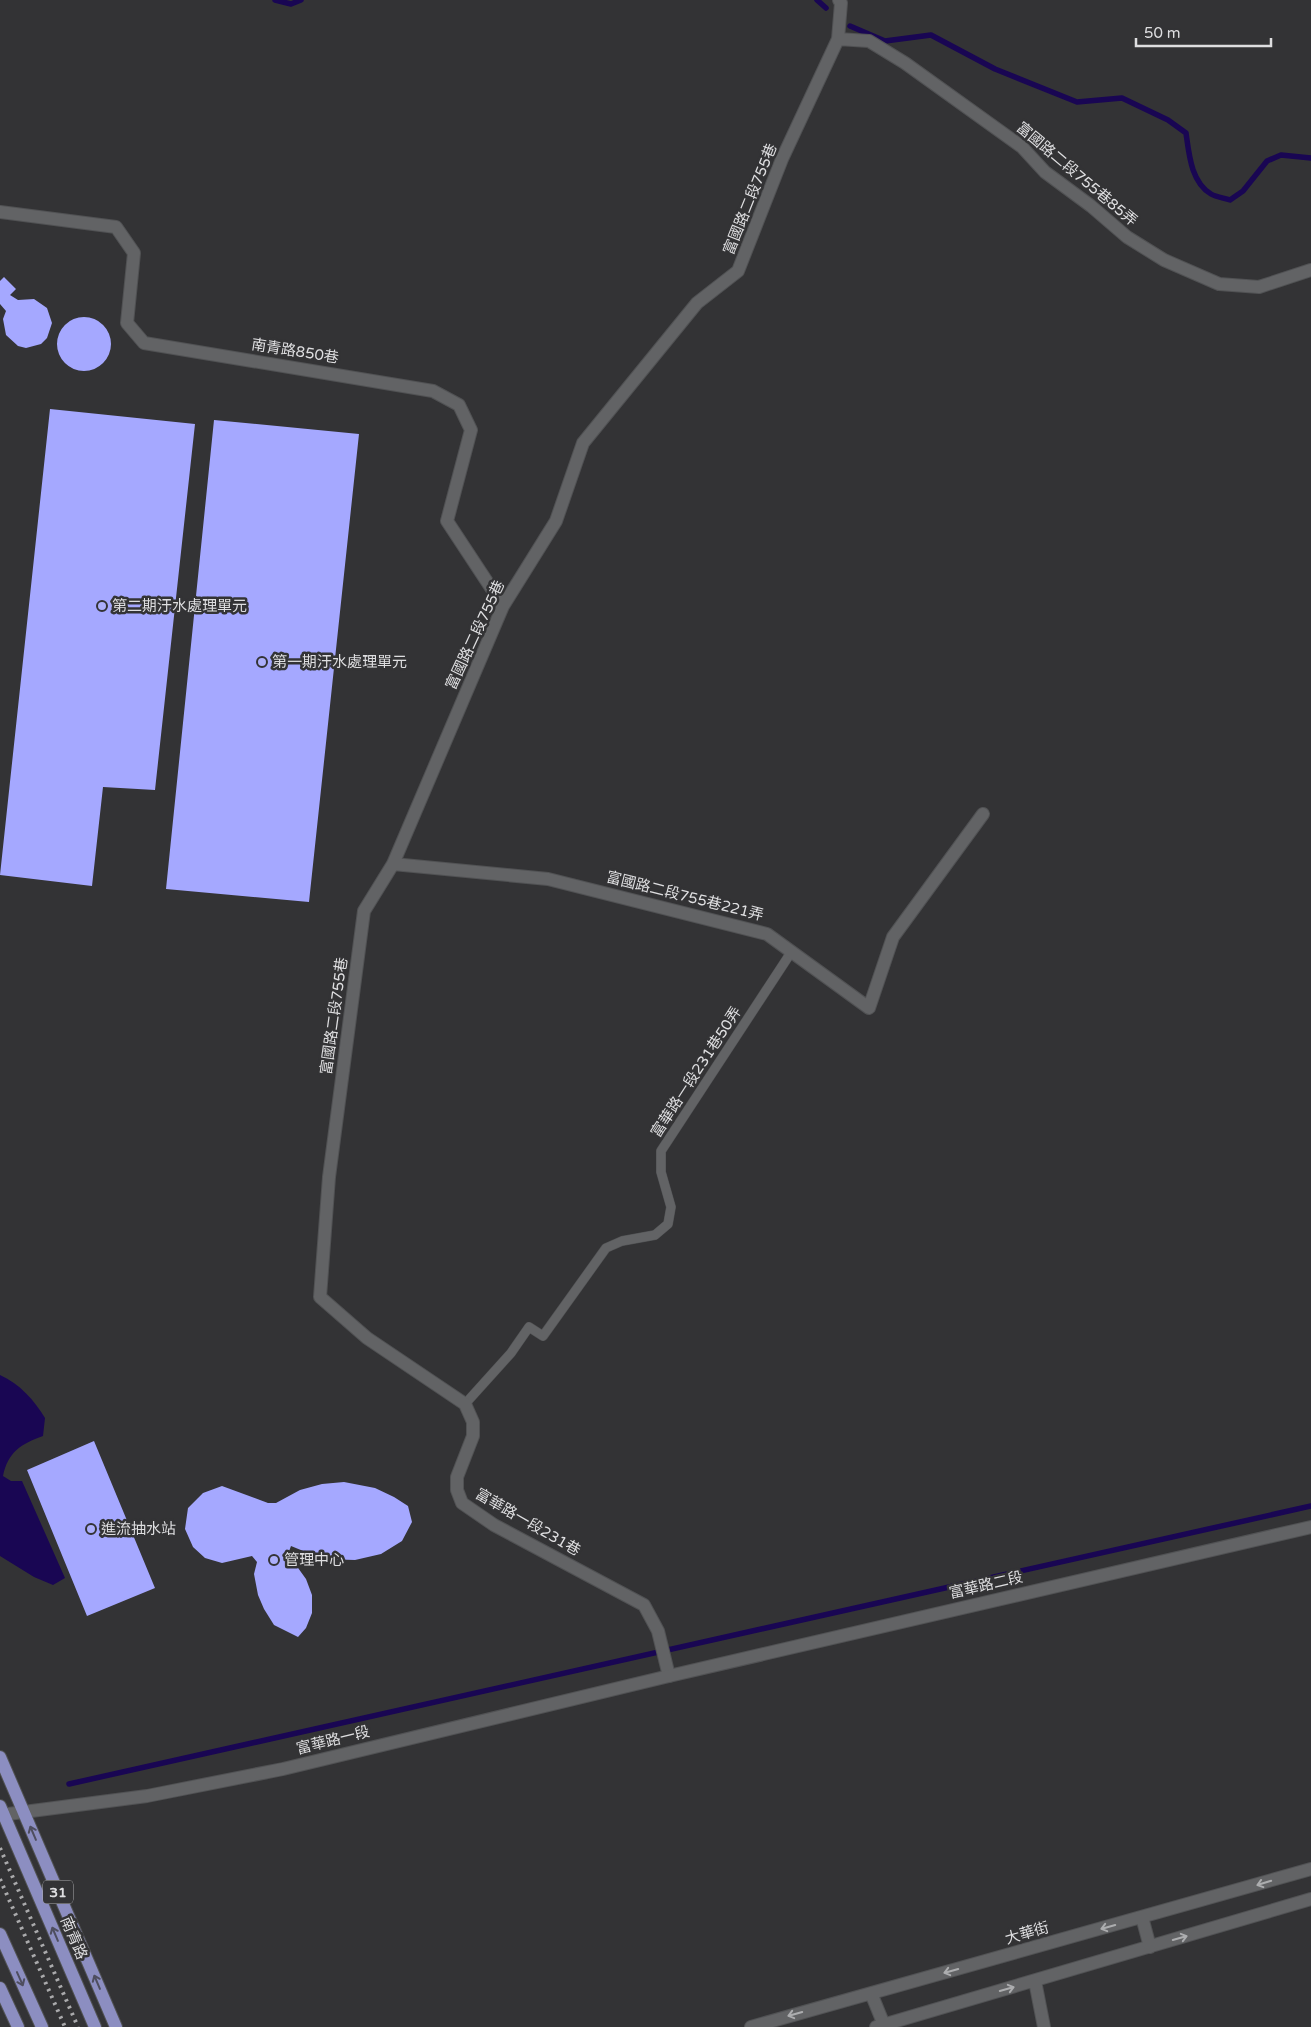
<svg xmlns="http://www.w3.org/2000/svg" width="1311" height="2027" viewBox="0 0 1311 2027" font-family="'Varela Round','Noto Sans TC',sans-serif">
<style>
.water{fill:#190653}
.lines{fill:none;stroke-linecap:round;stroke-linejoin:round}
.stream{stroke:#190653;stroke-width:5.5}
.building{fill:#a5a8ff}
.lane-casing{stroke:#515254;stroke-width:10}
.street-casing{stroke:#515254;stroke-width:14}
.secondary-casing{stroke:#515254;stroke-width:14}
.primary-casing{stroke:#515254;stroke-width:14}
.lane{stroke:#626365;stroke-width:9}
.street{stroke:#626365;stroke-width:12}
.secondary{stroke:#626365;stroke-width:12}
.primary{stroke:#8c8ec1;stroke-width:12}
.rail{stroke:#aaaaac;stroke-width:4;stroke-dasharray:2.5 5;stroke-linecap:butt}
.oneway{stroke:#4e4e5f}
.oneway2{stroke:#acadaf}
.poi-dot{fill:#acaffb;stroke:#333335;stroke-width:2}
.labels{text-anchor:middle;stroke-width:5;stroke-linejoin:round;paint-order:stroke}
.shield{fill:#333335;stroke:#ababad;stroke-width:1}
.shield-label{font-size:14px;font-weight:bold;fill:#dedee0}
.street-label{font-size:15px;fill:#dedee0;stroke:#333335}
.poi-label{font-size:15px;fill:#dedee0;stroke:#333335;text-anchor:start}
</style>
<rect width="100%" height="100%" fill="#333335"/>
<!-- water -->
<path class="water" d="M0 1375C20 1384 34 1400 45 1418L43 1436C21 1444 8 1452 3 1476L11 1481H22L65 1578 53 1585 34 1577 0 1556Z"/>
<g class="lines">
<!-- stream -->
<path class="stream" d="M275 0 291 4 301 0
M817 0 826 8
M850 26 885 41 931 35 995 69 1077 102 1122 98 1168 120 1186 133C1189 154 1191 182 1211 194 1216 197 1224 198 1230 200L1243 191 1267 161 1281 155 1311 158
M69 1784 1311 1506"/>
</g>
<!-- building -->
<path class="building" d="M4 277 16 289 10 295 18 300 34 299 47 308 52 323 47 338 41 344 26 348 18 346 6 335 3 319 6 311 0 304V281Z
M57 344a27 27 0 1 1 54 0a27 27 0 1 1-54 0Z
M50 409 195 424 155 790 103 787 92 886 0 875Z
M214 420 359 434 309 902 166 889Z
M94 1441 155 1588 87 1616 27 1470Z
M344 1482 375 1488 394 1497 408 1506 412 1522 402 1541 381 1554 355 1560 323 1559 291 1546 288 1554 306 1579 312 1595V1613L306 1628 298 1637 274 1625 264 1609 258 1595 254 1574 257 1562 252 1556 222 1563 205 1558 193 1547 185 1529 188 1508 203 1493 222 1486 268 1503H276L300 1490 322 1484Z"/>
<g class="lines">
<!-- lane casing -->
<g class="lane-casing">
<path id="lane" d="M465 1404 511 1353 529 1327 543 1336 606 1248 622 1241 655 1235 668 1224 671 1207 661 1172V1151L792 951"/>
</g>
<!-- street casing -->
<g class="street-casing">
<path id="street" d="M838 39 869 41 905 63 1022 147 1045 172 1091 206 1127 237 1164 260 1219 284 1259 287 1311 270
M0 212 116 227 134 253 127 323 144 343 433 391 459 405 471 430 447 521 503 606
M393 864 548 879 767 934 869 1008 893 937 983 814
M669 1676 658 1631 644 1605 494 1525 462 1503 457 1490V1477L473 1436V1422L465 1404 367 1338 320 1297 329 1177 364 911 393 864 503 606 556 521 583 443 697 303 738 271 782 159 838 39 841 3 839 0
M1142 1917 1150 1947
M1035 1981 1044 2027
M871 1993 884 2025
M751 2027 1311 1869
M876 2027 1311 1899"/>
</g>
<!-- secondary casing -->
<g class="secondary-casing">
<path id="secondary" d="M0 1815 147 1796 283 1769 669 1676 1311 1527"/>
</g>
<!-- primary casing -->
<g class="primary-casing">
<path id="primary" d="M0 1757 116 2027
M0 1806 95 2027
M0 1934 42 2027
M0 1988 18 2027"/>
</g>
<!-- lane -->
<use href="#lane" class="lane"/>
<!-- street -->
<use href="#street" class="street"/>
<!-- secondary -->
<use href="#secondary" class="secondary"/>
<!-- primary -->
<use href="#primary" class="primary"/>
<!-- rail -->
<path class="rail" d="M0 1848 78 2027
M0 1879 65 2027"/>
</g>
<!-- one-way arrows -->
<defs><path id="oneway-shaft" d="M-6 0H5M1.5-3L5.5 0L1.5 3" fill="none" stroke-width="1.6" stroke-linecap="round" stroke-linejoin="round" transform="scale(1.25)"/></defs>
<g class="oneway">
<use href="#oneway-shaft" transform="translate(33 1833) rotate(-113)"/>
<use href="#oneway-shaft" transform="translate(55 1934) rotate(-113)"/>
<use href="#oneway-shaft" transform="translate(20 1979) rotate(66)"/>
<use href="#oneway-shaft" transform="translate(97 1982) rotate(-113)"/>
</g>
<g class="oneway2">
<use href="#oneway-shaft" transform="translate(1264 1883) rotate(163)"/>
<use href="#oneway-shaft" transform="translate(1108 1927) rotate(164)"/>
<use href="#oneway-shaft" transform="translate(1180 1938) rotate(-16)"/>
<use href="#oneway-shaft" transform="translate(951 1971) rotate(164)"/>
<use href="#oneway-shaft" transform="translate(1007 1989) rotate(-16)"/>
<use href="#oneway-shaft" transform="translate(795 2014) rotate(164)"/>
</g>
<!-- markers -->
<g class="poi-dot">
<circle cx="102" cy="606" r="5"/>
<circle cx="262" cy="662" r="5"/>
<circle cx="91" cy="1529" r="5"/>
<circle cx="274" cy="1560" r="5"/>
</g>
<g class="labels">
<!-- shield labels -->
<rect class="shield" x="43" y="1880.5" width="30" height="23" rx="4"/>
<g class="shield-label">
<text x="58" y="1897">31</text>
</g>
<!-- street labels -->
<g class="street-label">
<text transform="translate(1077 174) rotate(40)" y="5">富國路二段755巷85弄</text>
<text transform="translate(750 199) rotate(-68)" y="5">富國路二段755巷</text>
<text transform="translate(295 351) rotate(9)" y="5">南青路850巷</text>
<text transform="translate(475 635) rotate(-65)" y="5">富國路二段755巷</text>
<text transform="translate(685 896) rotate(14)" y="5">富國路二段755巷221弄</text>
<text transform="translate(334 1016) rotate(-82)" y="5">富國路二段755巷</text>
<text transform="translate(696 1072) rotate(-57)" y="5">富華路一段231巷50弄</text>
<text transform="translate(528 1522) rotate(30)" y="5">富華路一段231巷</text>
<text transform="translate(986 1585) rotate(-13)" y="5">富華路二段</text>
<text transform="translate(333 1740) rotate(-14)" y="5">富華路一段</text>
<text transform="translate(1027 1933) rotate(-16)" y="5">大華街</text>
<text transform="translate(74 1938) rotate(67)" y="5">南青路</text>
</g>
<!-- poi labels -->
<g class="poi-label">
<text x="112" y="611">第二期汙水處理單元</text>
<text x="272" y="667">第一期汙水處理單元</text>
<text x="101" y="1534">進流抽水站</text>
<text x="284" y="1565">管理中心</text>
</g>
</g>
<!-- scale -->
<path d="M1136 38v8h135v-8" fill="none" stroke="#dedee0" stroke-width="2.5"/>
<text x="1144" y="38" font-size="15" fill="#dedee0" stroke="#333335" stroke-width="4" paint-order="stroke">50 m</text>
</svg>
